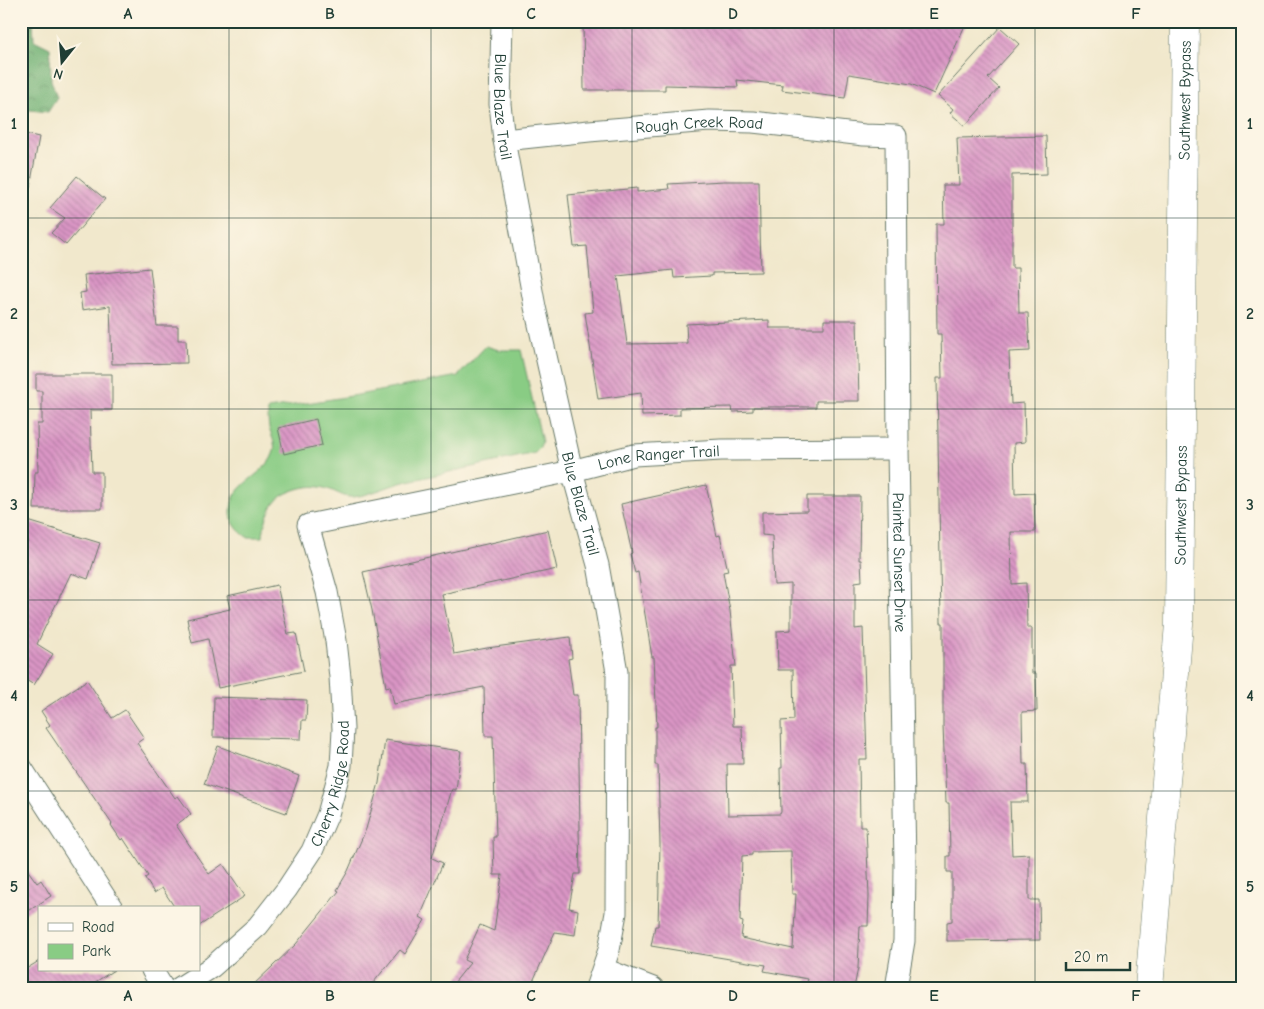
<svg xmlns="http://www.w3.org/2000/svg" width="1264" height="1009" viewBox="0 0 1264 1009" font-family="'Comic Neue',sans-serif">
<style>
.forest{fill:url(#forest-crowns);stroke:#467653}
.park{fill:#89cc84;stroke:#54845c}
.building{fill:url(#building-back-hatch);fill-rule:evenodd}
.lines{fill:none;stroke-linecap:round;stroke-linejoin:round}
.street-casing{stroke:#687969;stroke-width:23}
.secondary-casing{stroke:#687969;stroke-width:29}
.street{stroke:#fff;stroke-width:21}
.secondary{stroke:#fff;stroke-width:28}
.grid{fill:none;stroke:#1f3d34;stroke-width:1;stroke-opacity:0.55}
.labels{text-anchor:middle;stroke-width:4.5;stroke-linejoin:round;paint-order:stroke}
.street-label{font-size:16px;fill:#1f3d34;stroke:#fcf5e5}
.neatline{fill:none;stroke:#1f3d34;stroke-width:2}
.grid-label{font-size:16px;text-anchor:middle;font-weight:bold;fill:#1f3d34}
</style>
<defs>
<pattern id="forest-crowns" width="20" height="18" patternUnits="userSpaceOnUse" patternTransform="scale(1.25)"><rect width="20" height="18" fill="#6eb072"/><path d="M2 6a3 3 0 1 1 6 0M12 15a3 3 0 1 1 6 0" fill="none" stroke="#5a905e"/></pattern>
<pattern id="building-back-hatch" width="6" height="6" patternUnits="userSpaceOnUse" patternTransform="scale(1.25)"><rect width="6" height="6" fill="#da95c5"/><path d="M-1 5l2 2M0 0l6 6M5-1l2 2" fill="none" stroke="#b07ba1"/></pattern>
</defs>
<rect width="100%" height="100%" fill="#fcf5e5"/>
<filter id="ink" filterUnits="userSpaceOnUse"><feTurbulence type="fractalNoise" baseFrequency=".02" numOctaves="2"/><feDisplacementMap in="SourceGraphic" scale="10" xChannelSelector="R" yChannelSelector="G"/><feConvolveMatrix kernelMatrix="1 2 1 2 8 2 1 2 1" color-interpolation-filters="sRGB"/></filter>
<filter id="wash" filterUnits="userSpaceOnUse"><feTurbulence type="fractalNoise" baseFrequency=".0096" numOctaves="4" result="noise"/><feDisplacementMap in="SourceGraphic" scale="20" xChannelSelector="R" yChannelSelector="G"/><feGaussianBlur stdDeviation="1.12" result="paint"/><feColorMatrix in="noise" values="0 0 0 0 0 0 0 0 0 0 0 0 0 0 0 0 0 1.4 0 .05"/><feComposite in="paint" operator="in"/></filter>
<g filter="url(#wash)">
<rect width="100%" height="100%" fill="#f1e8cc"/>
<!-- forest -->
<path class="forest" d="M21 21H33L34 40 50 48 51 80 57 98 48 112 21 109Z"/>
<!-- park -->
<path class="park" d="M486 346 499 350H521L542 442 539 449 535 453C491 463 448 472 404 482 388 486 370 495 353 497 344 498 337 492 328 489 315 484 300 487 287 493 271 500 264 521 263 537H247C238 531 231 523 231 512 230 482 265 477 273 454 277 445 272 438 269 428 268 422 268 415 268 409L358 395 458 376Z"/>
<g id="blocks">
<!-- building -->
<path class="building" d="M583 21H967L934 94 911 84 849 74 845 98 782 90 783 85 737 80 738 87 665 85V90H584Z
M1000 27 1019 44 988 78 999 88 965 126 950 113 953 109 938 96Z
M21 133 39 137 30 187H21Z
M1046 136 1047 174 1012 175V268H1018L1019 313H1028L1030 351 1009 352 1011 404 1024 403 1025 442 1014 443 1015 494 1034 493 1035 532H1011L1012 584 1026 583 1027 628H1032V673H1036L1037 711 1022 712 1023 764H1027L1028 802H1010L1012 855 1029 854V900H1039L1040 940 947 941V922L952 921V872H947V856H950L949 803H946L943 726V623H941L937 378H942L941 334H937L936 224H944L943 185H959L957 138Z
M77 176 105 199 66 245 51 233 65 218 50 208Z
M724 181H759L761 272 712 273V276L674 278 673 270 618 276 627 344 687 343 686 324 769 320V328H824V320H857L859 401H816V407H753V411L733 412 732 407 680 408V415L642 416 641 393 598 399 585 313 593 312 587 246 574 247 568 195 637 188V192L669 189 668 184Z
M150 268 157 326H178V340H186L187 363 112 364 110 306 82 310 80 293 86 292 84 275Z
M36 374H112V410H90L92 472H102V509H34L35 472H38L37 424H42V391H36Z
M316 419 322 445 284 454 278 428Z
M706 485 717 536 720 535 728 571 723 572 730 611 736 666H731L733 726H742L743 764H727L728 815 780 814 781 812 780 768H782L781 721 794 720 793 670H778L777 631 791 630V584L774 585 772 536 762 535V512L807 511V496H860L859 560H861L862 581 855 582V629L863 628 867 759H859L860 827H866L869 896 868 926H860L858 968 854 988H806L808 979 764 971 766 965 651 946 655 926H658L660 845 658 765H655V727H657L654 657H652L638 572 635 573 630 554 632 553 621 504ZM791 851 792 894H796L793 949 741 938 743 922 740 921 742 856 752 855V852Z
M28 521 100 543 88 579 71 573 37 644 53 654 34 685 21 677V561L28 539 23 537Z
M548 530 557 569 442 594 454 654 487 648 570 637 572 658 568 659 573 695H578L580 830H579L580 874H575L569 908 578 910 575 935 555 932 530 988H450L470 963 464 960 480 925 494 931 502 875H494L493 837H496L493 736H485L484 687 394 704 390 686 386 687 372 610 363 572Z
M277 585 288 634 296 633 304 671 218 688 208 639 192 643 187 619 230 609 227 596Z
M87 680 112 718 125 710 144 738 137 743 175 798 178 796 191 814 176 825 209 874 223 864 245 896 199 926V908H175L162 888 154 893 145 878 148 876 123 838 121 840 111 825 112 824 46 728 50 725 41 711Z
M214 697 307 700 306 720H302L301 739 213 737Z
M385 740 461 751 456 790 452 789 432 858 443 863 420 917 425 920 405 954 400 950 369 988H250L296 944 339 891 337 890 348 871 366 829 379 783Z
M218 746 299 776 286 813 204 784Z
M21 861 37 883 41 880 51 896 21 916Z
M39 961V970H114L86 988H21V972Z"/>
</g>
</g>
<g filter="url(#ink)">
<use href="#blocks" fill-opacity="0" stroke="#687969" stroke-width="1"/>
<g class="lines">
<!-- street casing -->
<g class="street-casing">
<g id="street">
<path id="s1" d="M502 21 500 104 504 140 535 307 572 471 598 565 617 672 616 913 609 950 596 988"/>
<path id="s2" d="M504 140 589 131 709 121 753 122 864 135 896 136 898 449 905 866 904 941 896 988"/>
<path d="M21 767 112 908"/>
<path d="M604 969 653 988"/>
<path d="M152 970 163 988"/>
<path id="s3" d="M179 988 212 967 258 926 287 889 312 851 328 814 341 766 343 729 340 677 336 641 327 592 308 525 572 471 634 455 721 450 898 449"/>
</g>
</g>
<!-- secondary casing -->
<g class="secondary-casing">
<g id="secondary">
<path id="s4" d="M1149 988 1179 624 1185 21"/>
</g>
</g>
<!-- street -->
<use href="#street" class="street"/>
<!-- secondary -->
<use href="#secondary" class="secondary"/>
</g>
</g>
<!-- grid -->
<path class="grid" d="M229 21V988M431 21V988M632 21V988M834 21V988M1035 21V988M21 218H1243M21 409H1243M21 600H1243M21 791H1243"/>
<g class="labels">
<!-- street labels -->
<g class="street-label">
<text dy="6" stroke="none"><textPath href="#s4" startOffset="889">Southwest Bypass</textPath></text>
<text dy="6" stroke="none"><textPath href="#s1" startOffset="86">Blue Blaze Trail</textPath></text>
<text dy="6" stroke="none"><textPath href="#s2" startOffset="196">Rough Creek Road</textPath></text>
<text dy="6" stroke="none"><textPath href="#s3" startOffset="886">Lone Ranger Trail</textPath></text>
<text dy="6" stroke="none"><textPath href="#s1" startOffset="491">Blue Blaze Trail</textPath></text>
<text dy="6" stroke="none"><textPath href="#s4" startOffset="484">Southwest Bypass</textPath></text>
<text dy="6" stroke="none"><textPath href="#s2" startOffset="820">Painted Sunset Drive</textPath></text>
<text dy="6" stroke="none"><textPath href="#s3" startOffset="264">Cherry Ridge Road</textPath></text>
</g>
</g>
<!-- margin -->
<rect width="1264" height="1009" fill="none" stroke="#fcf5e5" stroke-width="55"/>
<!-- legend -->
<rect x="38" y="906" width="162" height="65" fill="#fcf5e5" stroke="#a4ab9e"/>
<rect x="48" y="923" width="25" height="8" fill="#ffffff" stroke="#a4ab9e"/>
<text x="82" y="932" font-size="15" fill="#1f3d34">Road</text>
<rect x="48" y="944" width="25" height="15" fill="#89cc84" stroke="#a4ab9e"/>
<text x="82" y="956" font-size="15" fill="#1f3d34">Park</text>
<!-- north arrow -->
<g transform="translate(62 62) rotate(197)" stroke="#fcf5e5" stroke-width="4" paint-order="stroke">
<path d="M0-4L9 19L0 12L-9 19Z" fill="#1f3d34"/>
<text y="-8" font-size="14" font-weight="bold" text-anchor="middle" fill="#1f3d34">N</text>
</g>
<!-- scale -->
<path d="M1066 962v8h64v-8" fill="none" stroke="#1f3d34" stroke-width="2.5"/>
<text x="1074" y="962" font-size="15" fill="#1f3d34" stroke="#fcf5e5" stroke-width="4" paint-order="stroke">20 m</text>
<rect x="28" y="28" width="1208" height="954" class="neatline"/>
<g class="grid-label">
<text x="128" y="19">A</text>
<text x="330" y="19">B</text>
<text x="531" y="19">C</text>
<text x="733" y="19">D</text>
<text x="934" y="19">E</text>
<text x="1136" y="19">F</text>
<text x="14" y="129">1</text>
<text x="1250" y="129">1</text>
<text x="14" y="319">2</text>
<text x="1250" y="319">2</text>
<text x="14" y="510">3</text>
<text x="1250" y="510">3</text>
<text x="14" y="701">4</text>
<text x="1250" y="701">4</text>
<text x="14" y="892">5</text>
<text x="1250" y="892">5</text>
<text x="128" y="1001">A</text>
<text x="330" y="1001">B</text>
<text x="531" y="1001">C</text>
<text x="733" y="1001">D</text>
<text x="934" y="1001">E</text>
<text x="1136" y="1001">F</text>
</g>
</svg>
